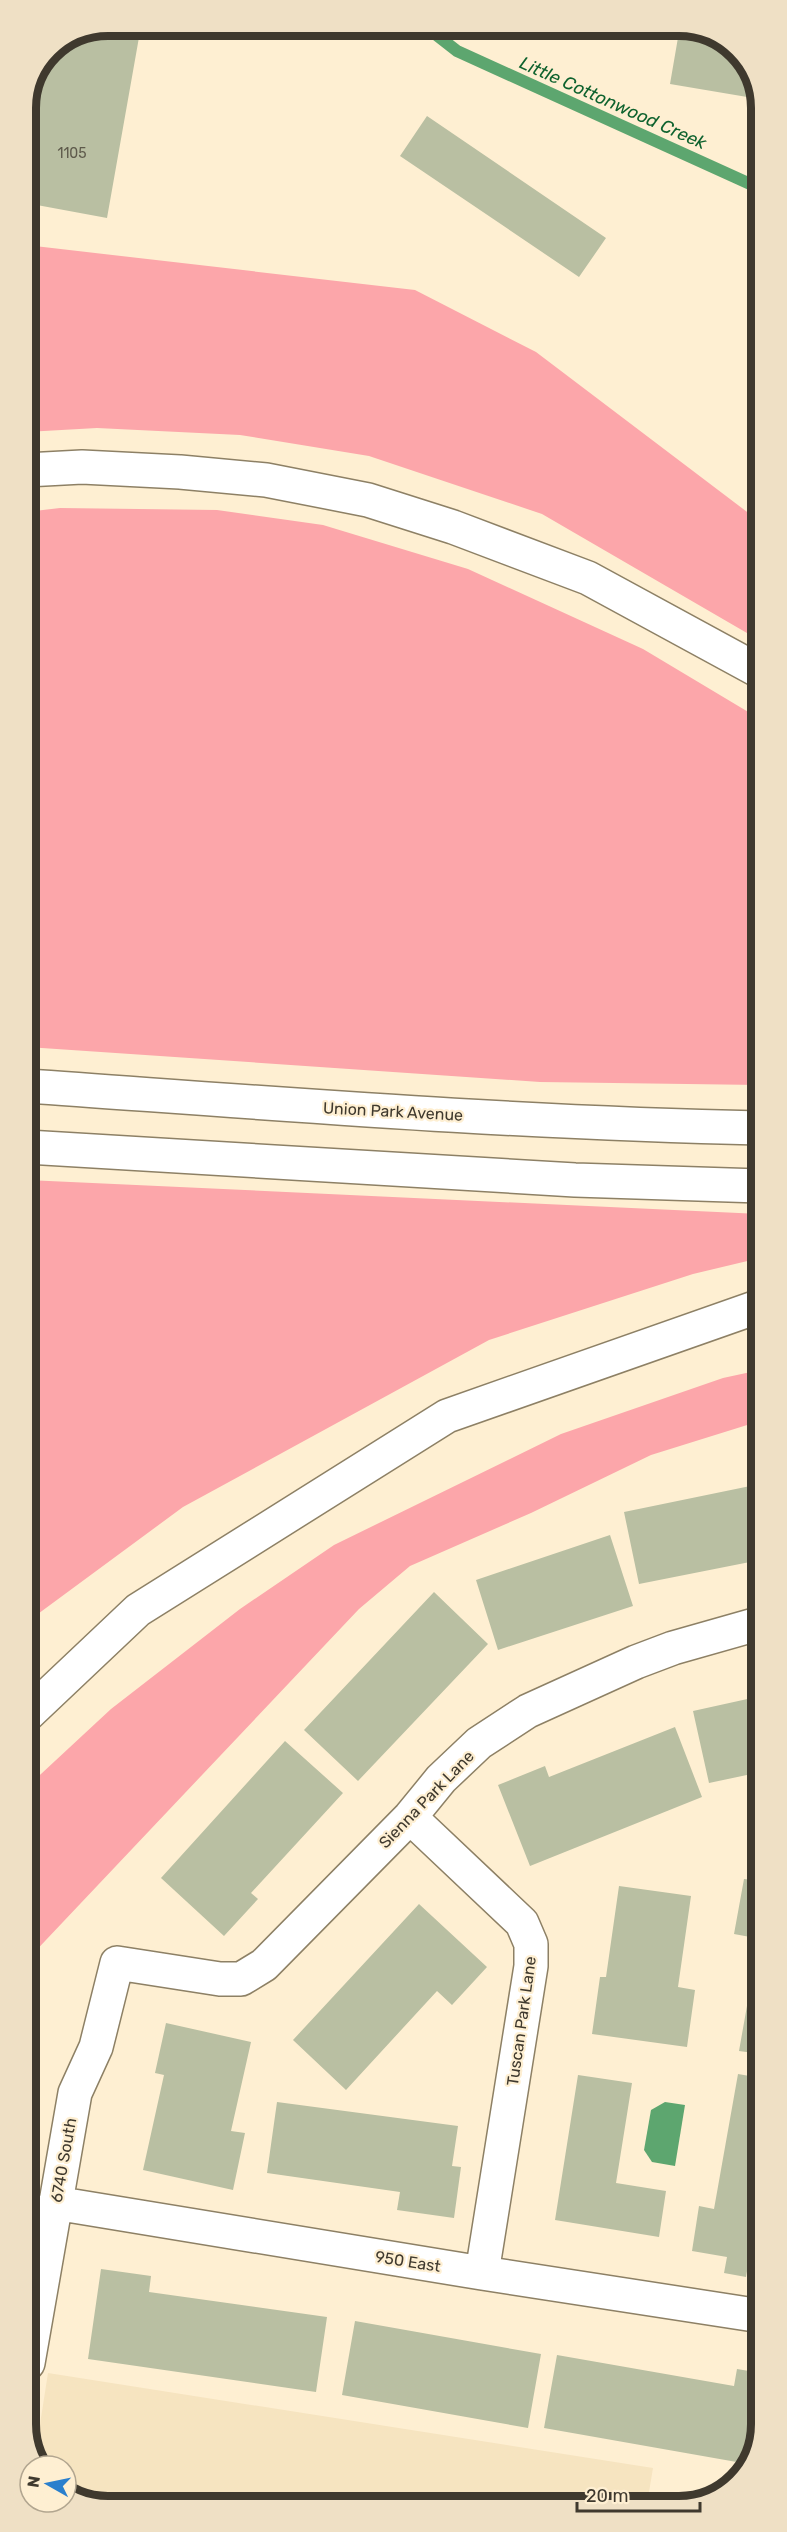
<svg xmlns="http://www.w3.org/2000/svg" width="787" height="2532" viewBox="0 0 787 2532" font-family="Rubik,sans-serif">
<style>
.built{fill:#f6e4c0}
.green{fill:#fca6aa}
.water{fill:#5da66f}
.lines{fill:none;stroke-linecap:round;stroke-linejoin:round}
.stream{stroke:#5da66f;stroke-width:12}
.building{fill:#b9bfa2}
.minor-casing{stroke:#8d8065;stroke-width:36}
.major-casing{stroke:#8d8065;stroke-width:36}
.highway-casing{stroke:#8d8065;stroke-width:36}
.minor{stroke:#fff;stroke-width:33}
.major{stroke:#fff;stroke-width:33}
.highway{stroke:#fff;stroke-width:33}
.labels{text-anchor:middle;stroke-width:4.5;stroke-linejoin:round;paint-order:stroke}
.number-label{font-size:14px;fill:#5e5a4b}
.street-label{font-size:16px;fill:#3f392e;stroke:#feefd2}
.water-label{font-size:18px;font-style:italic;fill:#0e622e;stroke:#feefd2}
.rim{fill:none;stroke:#3f392e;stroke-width:8}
</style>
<rect width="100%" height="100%" fill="#feefd2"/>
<!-- built -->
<path class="built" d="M48 2373 653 2468 647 2504 102 2506 66 2491V2466H41L35 2456Z"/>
<!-- green -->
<path class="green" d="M26 245 415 290 536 352 759 521V640L542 514 369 456 240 435 97 428 26 432Z
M60 508 217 510 323 525 468 569 643 649 760 719V1085L540 1082 27 1047 26 512Z
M27 1180 760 1214V1258L693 1274 489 1340 183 1507 27 1622Z
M760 1370V1421L651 1455 531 1513 410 1566 359 1609 28 1959 27 1787 111 1709 240 1609 334 1545 561 1434 723 1378Z"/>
<!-- water -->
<path class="water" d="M665 2102 685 2105 675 2166 652 2162 644 2150 651 2110Z"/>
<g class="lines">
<!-- stream -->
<path class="stream" d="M425 26 457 51 759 188"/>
</g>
<!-- building -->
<path class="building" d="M107 25 141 26 107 218 26 203V102L50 49Z
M680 26H685L733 46 759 87V99L670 84Z
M427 116 606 238 579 277 400 156Z
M760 1484V1560L639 1584 624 1512Z
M610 1535 633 1606 498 1650 476 1580Z
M434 1592 488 1644 358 1781 304 1730Z
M761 1696V1772L709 1783 693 1711Z
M675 1727 702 1797 530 1866 498 1785 545 1766 549 1777Z
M285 1741 343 1793 251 1893 258 1899 224 1936 161 1878Z
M744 1879 761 1881V1939L734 1934Z
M619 1886 691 1896 678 1987 695 1990 687 2047 592 2034 600 1977H606Z
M419 1904 487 1967 452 2005 437 1991 346 2090 293 2040Z
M756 1955H761V2054L739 2051Z
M166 2023 251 2042 231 2131 245 2133 233 2190 143 2170 164 2075 155 2073Z
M738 2074 761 2078V2268L748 2265 746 2277 724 2273 727 2257 692 2251 699 2206 714 2209Z
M578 2075 632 2083 616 2183 666 2191 659 2237 555 2220Z
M277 2102 458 2126 452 2166 461 2167 454 2218 397 2210 400 2192 267 2173Z
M101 2269 151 2276 149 2292 327 2317 316 2392 88 2359Z
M355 2321 541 2354 528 2428 342 2395Z
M557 2355 734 2386 737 2369 761 2373V2425L748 2464 544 2428Z"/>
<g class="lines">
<!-- minor casing -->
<g class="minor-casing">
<path id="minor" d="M410 1817 522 1923 531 1944V1966L482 2273
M55 2203 482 2273 761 2316
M28 2363 75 2093 96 2047 117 1963 220 1979H241L264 1965 410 1817 441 1779 479 1743 528 1711 636 1662 673 1648 761 1623"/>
</g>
<!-- major casing -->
<g class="major-casing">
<path id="major" d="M27 1086C271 1103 515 1123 760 1128
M27 1147 575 1180 760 1186"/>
</g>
<!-- highway casing -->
<g class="highway-casing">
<path id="highway" d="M26 470 82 467 180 472 266 480 368 500 453 527 588 578 759 671
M27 1715 138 1610 447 1416 760 1306"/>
</g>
<!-- minor -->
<use href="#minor" class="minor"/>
<!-- major -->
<use href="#major" class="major"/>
<!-- highway -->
<use href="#highway" class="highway"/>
</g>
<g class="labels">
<!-- number labels -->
<g class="number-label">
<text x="72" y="158">1105</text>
</g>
<!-- street labels -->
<g class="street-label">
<text transform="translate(393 1111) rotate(3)" y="6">Union Park Avenue</text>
<text transform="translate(426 1799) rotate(-46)" y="6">Sienna Park Lane</text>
<text transform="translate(521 2021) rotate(-82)" y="6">Tuscan Park Lane</text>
<text transform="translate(63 2160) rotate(-80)" y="6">6740 South</text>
<text transform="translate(408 2261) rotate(9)" y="6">950 East</text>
</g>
<!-- water labels -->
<g class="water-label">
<text transform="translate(613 103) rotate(24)" y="6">Little Cottonwood Creek</text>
</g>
</g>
<!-- crop -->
<path d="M0 0H787V2532H0ZM108 36H679A72 72 0 0 1 751 108V2424A72 72 0 0 1 679 2496H108A72 72 0 0 1 36 2424V108A72 72 0 0 1 108 36Z" fill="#efe0c5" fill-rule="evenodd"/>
<path class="rim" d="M108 36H679A72 72 0 0 1 751 108V2424A72 72 0 0 1 679 2496H108A72 72 0 0 1 36 2424V108A72 72 0 0 1 108 36Z"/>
<!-- north arrow -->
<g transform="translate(48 2484) rotate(279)"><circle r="28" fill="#feefd2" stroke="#b2a690" stroke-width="1.5"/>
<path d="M0-4.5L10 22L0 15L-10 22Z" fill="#2a7fcd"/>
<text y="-9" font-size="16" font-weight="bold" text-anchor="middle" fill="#3f392e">N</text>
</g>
<!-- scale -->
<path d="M577 2502v9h123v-9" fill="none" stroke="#3f392e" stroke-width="3"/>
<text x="586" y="2502" font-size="18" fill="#3f392e" stroke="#feefd2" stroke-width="4.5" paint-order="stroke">20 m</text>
</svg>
